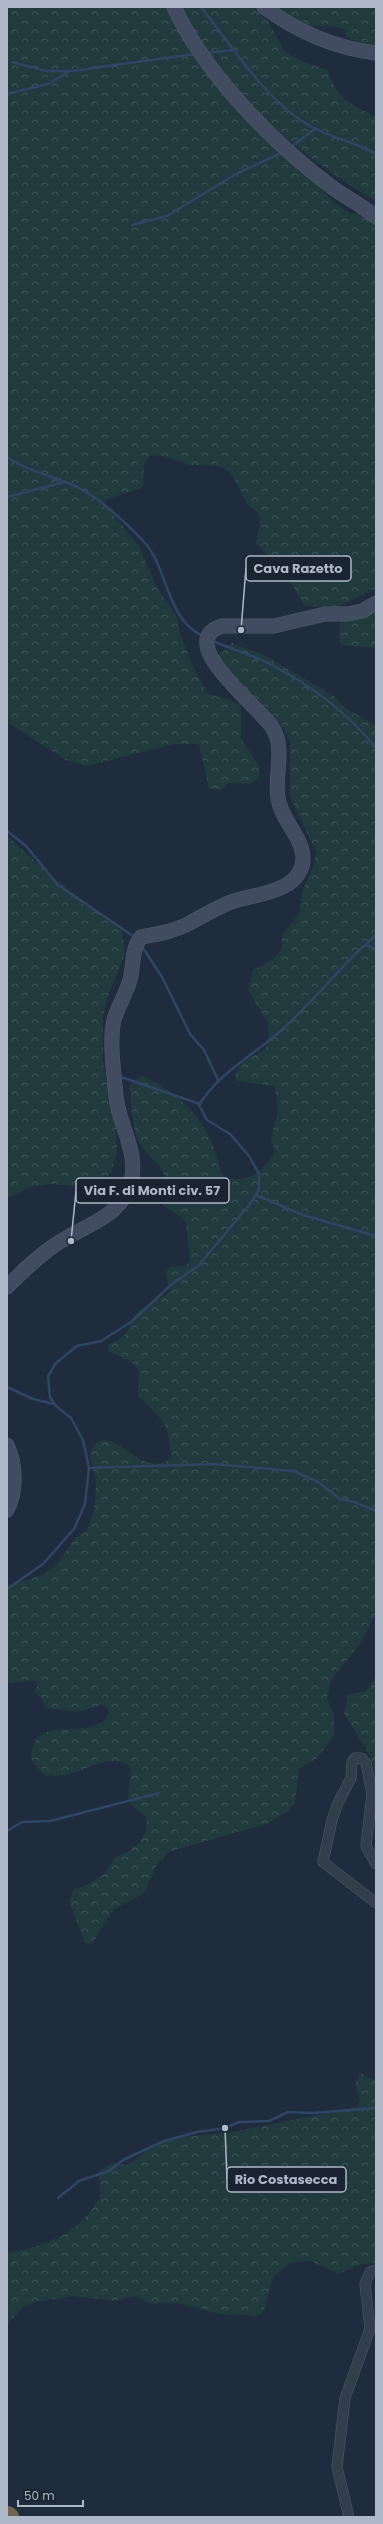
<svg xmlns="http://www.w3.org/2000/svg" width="383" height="2524" viewBox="0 0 383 2524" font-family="Poppins,sans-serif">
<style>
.forest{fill:url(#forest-crowns)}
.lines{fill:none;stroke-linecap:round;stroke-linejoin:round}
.stream{stroke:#2f4564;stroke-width:2.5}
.street-casing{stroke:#515b6a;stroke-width:11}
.secondary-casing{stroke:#515b6a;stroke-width:15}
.highway-casing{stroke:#3e4857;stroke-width:19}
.street{stroke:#333e4d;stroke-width:10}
.secondary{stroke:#414c60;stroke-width:14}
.highway{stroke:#73664f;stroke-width:18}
.leader{fill:none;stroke:#aeb8c9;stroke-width:1.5}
.callout-dot{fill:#aeb8c9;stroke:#192331;stroke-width:1.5}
.callout{fill:#192331;stroke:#aeb8c9;stroke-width:1.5}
.callout-label{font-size:13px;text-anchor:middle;font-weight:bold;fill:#aeb8c9}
</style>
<defs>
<pattern id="forest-crowns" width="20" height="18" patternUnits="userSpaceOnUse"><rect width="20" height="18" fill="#213a3e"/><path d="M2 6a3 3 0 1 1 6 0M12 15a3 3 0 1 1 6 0" fill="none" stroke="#3f5459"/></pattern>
</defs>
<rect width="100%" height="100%" fill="#1f2c3d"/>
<!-- forest -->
<path class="forest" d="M7 7H170L183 34 333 202 352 214 364 212 376 222V588L338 607 305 606 288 578 256 543C257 536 260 528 260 521 260 512 251 509 246 502 238 490 238 477 225 469 214 463 203 467 192 465 176 462 167 453 150 456L144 465 143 487C129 494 115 493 103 503L139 546 157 588 176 615 181 637 197 675 208 694 230 700 241 706V739L260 767 259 778 250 784 228 783 220 790 209 788 199 744H173L88 766 66 760 7 722Z
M179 7H253L268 21 285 52 306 63 328 70C334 97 352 105 376 117V201C311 163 250 113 205 52 195 38 187 22 179 7Z
M273 7H376V44H363L346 37V30C335 25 328 27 316 26 306 26 282 13 273 7Z
M376 611V648L341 645 339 640 340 620 366 617Z
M232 643 264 655 334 696 343 706 376 726V1614L359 1645 331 1680 327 1699 334 1714V1736L317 1758 299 1769 295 1803 287 1812 266 1824 168 1852 156 1866 146 1890 141 1895 114 1909 92 1944 85 1943 69 1901 74 1889 88 1885 105 1873 115 1857 129 1851 139 1843 146 1831 147 1818C142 1813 134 1809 130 1803 125 1797 133 1776 130 1766 108 1752 87 1771 65 1775 59 1776 52 1775 46 1776 38 1768 29 1762 32 1750 41 1712 95 1744 109 1713L108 1708 103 1705 77 1712 46 1708 41 1698 33 1692 37 1687 36 1681 10 1683 7 1680V1586C22 1581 42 1578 55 1566 63 1559 67 1547 75 1539 78 1536 84 1534 86 1530 94 1518 96 1499 96 1485 97 1471 82 1455 97 1443 117 1428 143 1481 171 1458 169 1422 163 1420 138 1396L139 1370 131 1362 108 1351V1345C137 1333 123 1327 138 1312 146 1304 160 1299 170 1292L166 1273 169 1267 185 1266 190 1262 186 1223 183 1218 162 1205C172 1160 156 1172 138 1140 133 1131 130 1096 130 1085L141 1076C169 1086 195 1109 209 1136 215 1149 218 1164 223 1177 247 1184 264 1172 275 1151L271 1138 278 1112 275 1086 236 1081 235 1075C247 1051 257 1060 269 1044L268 1023 248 990 253 970 273 959 282 949V935L299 914 302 891 314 865 316 852 290 796V741L281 725 222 665 218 656Z
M7 836 56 880 122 931 125 954 108 995 103 1017V1062L116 1129 117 1152 111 1173 95 1188 52 1184 30 1187 7 1198Z
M376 1676V1776L370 1755 344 1714 348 1695 367 1690Z
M360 2073 376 2081V2263L361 2264 338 2274 311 2261 293 2262 277 2273 273 2278 264 2309 261 2314 256 2316 220 2314 178 2303 151 2304 134 2296 115 2301 73 2296 35 2302 24 2306 7 2324V2253C47 2246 79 2234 100 2197L99 2171 112 2163 127 2165 158 2143 171 2138 233 2132 357 2107 360 2101 355 2084Z"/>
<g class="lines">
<!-- stream -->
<path class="stream" d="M201 7C232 46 267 103 312 127 332 138 356 142 376 154
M206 53 235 50
M12 62 46 71H72L195 54
M7 94 48 84 70 71
M291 147 315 129
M132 225 167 216 236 174 283 152
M7 457C30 473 60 477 85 491 106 504 128 525 145 543 167 567 167 619 201 635
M7 497 65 482
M213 641C231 649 250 654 268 663 309 684 347 712 376 748
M7 831 26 846 58 885 136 938
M141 945 162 977 190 1034 204 1050 218 1080
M365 945 376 949
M118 1076 200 1104
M256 1195 303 1215 376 1236
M7 1387 33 1399 54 1404
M89 1468 213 1464 294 1471 318 1482 340 1499 354 1502 376 1511
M7 1589 43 1564 74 1529 85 1504 89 1468 83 1440 71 1418 56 1406 50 1397 48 1376 56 1363 77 1346 101 1341 131 1322 172 1284 198 1266 250 1204 259 1189V1174L249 1156 230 1134 207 1120 199 1105C218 1074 249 1058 277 1034 312 1004 340 966 376 935
M7 1831 22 1822 50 1821 159 1793
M58 2198 79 2181 109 2171 123 2160 164 2141 197 2132 225 2128 239 2122 269 2121 288 2112 312 2113 376 2108"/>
<!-- street casing -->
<g class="street-casing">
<path id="street" d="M376 1864 366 1846 372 1794 366 1763 361 1758H355L352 1762 351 1778 338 1803 332 1820 323 1862 376 1903
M349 2517 337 2467 345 2398 370 2329 365 2284 370 2272 376 2270"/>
</g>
<!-- secondary casing -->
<g class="secondary-casing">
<path id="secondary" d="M174 7C205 74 274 144 333 188 347 198 363 206 376 217
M264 7C298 32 334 48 376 53
M7 1287C22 1272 37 1257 55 1245 78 1228 114 1220 127 1192 144 1158 119 1129 116 1096 114 1074 109 1040 114 1020 118 1006 126 994 130 980 134 965 131 950 141 937 158 934 175 931 190 923 204 915 216 908 231 902 249 896 272 894 288 884 297 878 303 869 303 859 303 837 281 820 278 798 274 775 286 748 272 727 260 708 172 641 222 626H274L325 614H348L362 611 376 603
M7 1445C16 1464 17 1491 7 1510"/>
</g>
<!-- highway casing -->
<g class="highway-casing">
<path id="highway" d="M7 2515 10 2517"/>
</g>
<!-- street -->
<use href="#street" class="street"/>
<!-- secondary -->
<use href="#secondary" class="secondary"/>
<!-- highway -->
<use href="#highway" class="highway"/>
</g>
<!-- callouts -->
<path class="leader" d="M241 630L246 568M71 1241L76 1191M225 2128L227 2179"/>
<g class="callout-dot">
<circle cx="241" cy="630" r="4"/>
<circle cx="71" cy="1241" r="4"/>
<circle cx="225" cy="2128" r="4"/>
</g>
<g class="callout">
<rect x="246" y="556" width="105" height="25" rx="4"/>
<rect x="76" y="1178" width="153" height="25" rx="4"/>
<rect x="227" y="2167" width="119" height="25" rx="4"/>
</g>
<g class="callout-label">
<text x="298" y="573">Cava Razetto</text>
<text x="152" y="1195">Via F. di Monti civ. 57</text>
<text x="286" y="2184">Rio Costasecca</text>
</g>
<!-- border -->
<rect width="383" height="2524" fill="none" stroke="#aeb8c9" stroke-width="16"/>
<!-- scale -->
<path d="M18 2500v6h65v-6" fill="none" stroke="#aeb8c9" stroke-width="2"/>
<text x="24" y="2500" font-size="12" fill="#aeb8c9" stroke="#192331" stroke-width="3" paint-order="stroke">50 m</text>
</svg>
